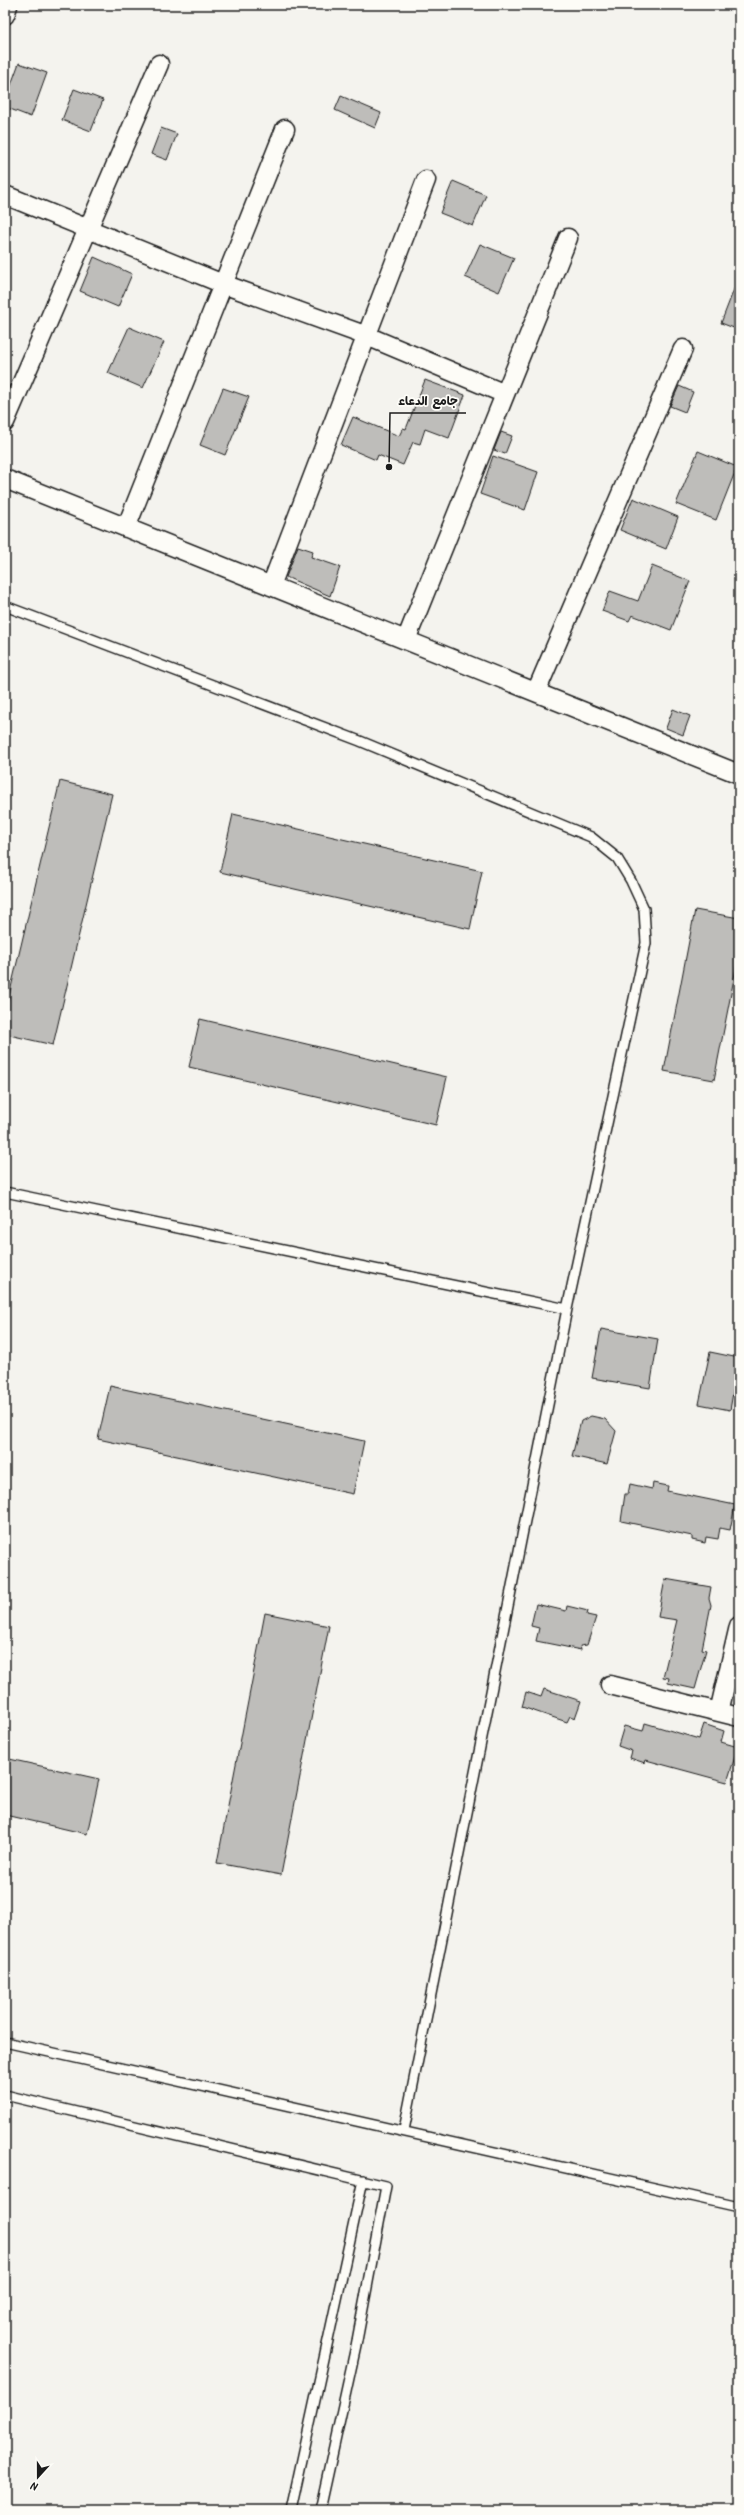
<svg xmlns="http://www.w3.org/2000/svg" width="744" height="2515" viewBox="0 0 744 2515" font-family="Kalam,'Playpen Sans Arabic',sans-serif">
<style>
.building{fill:#bebdba;stroke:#1c1c1c}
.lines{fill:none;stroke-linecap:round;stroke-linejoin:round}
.lane-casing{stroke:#1c1c1c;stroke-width:12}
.street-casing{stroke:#1c1c1c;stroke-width:21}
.lane{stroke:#fdfcf7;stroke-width:9}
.street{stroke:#fdfcf7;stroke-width:18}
.leader{fill:none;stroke:#1c1c1c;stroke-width:1.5}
.callout-dot{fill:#1c1c1c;stroke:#fdfcf7;stroke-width:1.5}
.callout-label{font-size:12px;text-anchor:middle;font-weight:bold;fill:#1c1c1c;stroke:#fdfcf7;stroke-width:3.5;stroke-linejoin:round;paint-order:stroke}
</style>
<rect width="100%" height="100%" fill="#f4f3ee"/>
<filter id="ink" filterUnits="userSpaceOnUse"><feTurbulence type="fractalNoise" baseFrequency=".025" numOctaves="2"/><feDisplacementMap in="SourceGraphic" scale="8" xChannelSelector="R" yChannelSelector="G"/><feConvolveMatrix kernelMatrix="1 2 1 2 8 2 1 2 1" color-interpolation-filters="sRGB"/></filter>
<g filter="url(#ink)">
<!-- building -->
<path class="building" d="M19 63 47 73 31 117 5 107V101Z
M74 89 103 100 91 131 62 120Z
M341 96 381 113 375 128 335 110Z
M161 128 177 134 167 160 151 154Z
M453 181 486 195 473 226 440 213Z
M480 244 514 258 499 292 465 277Z
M94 257 132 274 118 307 80 291Z
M738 279H739V330L721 323Z
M129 327 164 342 143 388 108 373Z
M425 380 465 395 449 438 425 429 420 444 413 442 403 465 378 455 376 460 341 445 353 417 399 436 403 428 406 429Z
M679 386 693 392 685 412 670 406Z
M223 388 249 397 225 455 200 445Z
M501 432 512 436 505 454 494 450Z
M698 451 737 467 716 520 676 504Z
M493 456 538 472 525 510 480 494Z
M633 498 678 517 666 549 620 530Z
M298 546 313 551 311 557 340 567 330 596 286 577Z
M652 566 690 581 671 630 632 615 629 621 602 611 610 591 638 601Z
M673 709 690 716 683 735 666 728Z
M60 781 112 794 53 1045 5 1034V1013Z
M233 814 482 871 470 929 220 872Z
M695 910 739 918V953L714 1080 664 1071Z
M200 1019 447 1077 436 1125 189 1067Z
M601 1329 658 1339 650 1388 592 1378Z
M710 1352 739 1358 730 1410 699 1404Z
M110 1386 364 1441 353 1494 98 1439Z
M591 1416 605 1419 616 1431 607 1464 572 1456 581 1421Z
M653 1483 668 1486 667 1491 735 1505 730 1530 720 1528 718 1539 706 1537 705 1543 692 1540V1536L621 1521 625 1494H628L630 1484 652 1489Z
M665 1579 711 1587 709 1598 711 1605 702 1649 706 1650 695 1689 668 1683 669 1678 663 1677 677 1620 658 1617Z
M536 1604 566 1611 567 1606 588 1611 587 1615 596 1617 587 1645 580 1646 581 1650 536 1641 539 1628 531 1626Z
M265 1613 329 1626 281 1875 217 1863Z
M544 1689 581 1701 575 1718 570 1716 567 1722 522 1707 526 1692 541 1697Z
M645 1723 699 1739 704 1724 724 1731 721 1742 738 1747 727 1782 646 1760 645 1763 630 1758 632 1751 618 1746 624 1726 643 1731Z
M5 1758 99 1779 87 1834 5 1815Z"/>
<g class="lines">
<!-- lane casing -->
<g class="lane-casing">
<path id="lane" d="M5 606 360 741 591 837 617 858 631 881 644 909 646 943 567 1309 404 2130
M5 1192 567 1309
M5 2042 739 2207
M5 2095 386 2186 356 2346 320 2510
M291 2510 363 2180"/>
</g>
<!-- street casing -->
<g class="street-casing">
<path id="street" d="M5 15 8 6
M5 195 223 284 367 336 505 394
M5 422 159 64
M5 479 739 774
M126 528 285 129
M271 586 426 180
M406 640 568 238
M536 692 683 349
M610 1685 739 1717
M719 1712 739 1626"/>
</g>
<!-- lane -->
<use href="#lane" class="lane"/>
<!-- street -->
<use href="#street" class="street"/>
</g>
</g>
<!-- callouts -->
<path class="leader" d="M389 467L390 413H466"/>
<circle class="callout-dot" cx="389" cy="467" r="4"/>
<g class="callout-label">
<text x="428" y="405">جامع الدعاء</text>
</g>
<!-- margin -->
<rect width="744" height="2515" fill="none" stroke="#fdfcf7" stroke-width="20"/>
<rect x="10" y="10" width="724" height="2495" fill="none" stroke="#1c1c1c" stroke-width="1.5" filter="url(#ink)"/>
<!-- north arrow -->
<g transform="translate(38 2477) rotate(201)" stroke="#fdfcf7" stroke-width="3" paint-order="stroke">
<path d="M0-3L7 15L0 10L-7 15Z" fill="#1c1c1c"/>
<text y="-6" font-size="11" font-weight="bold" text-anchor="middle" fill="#1c1c1c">N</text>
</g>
</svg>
